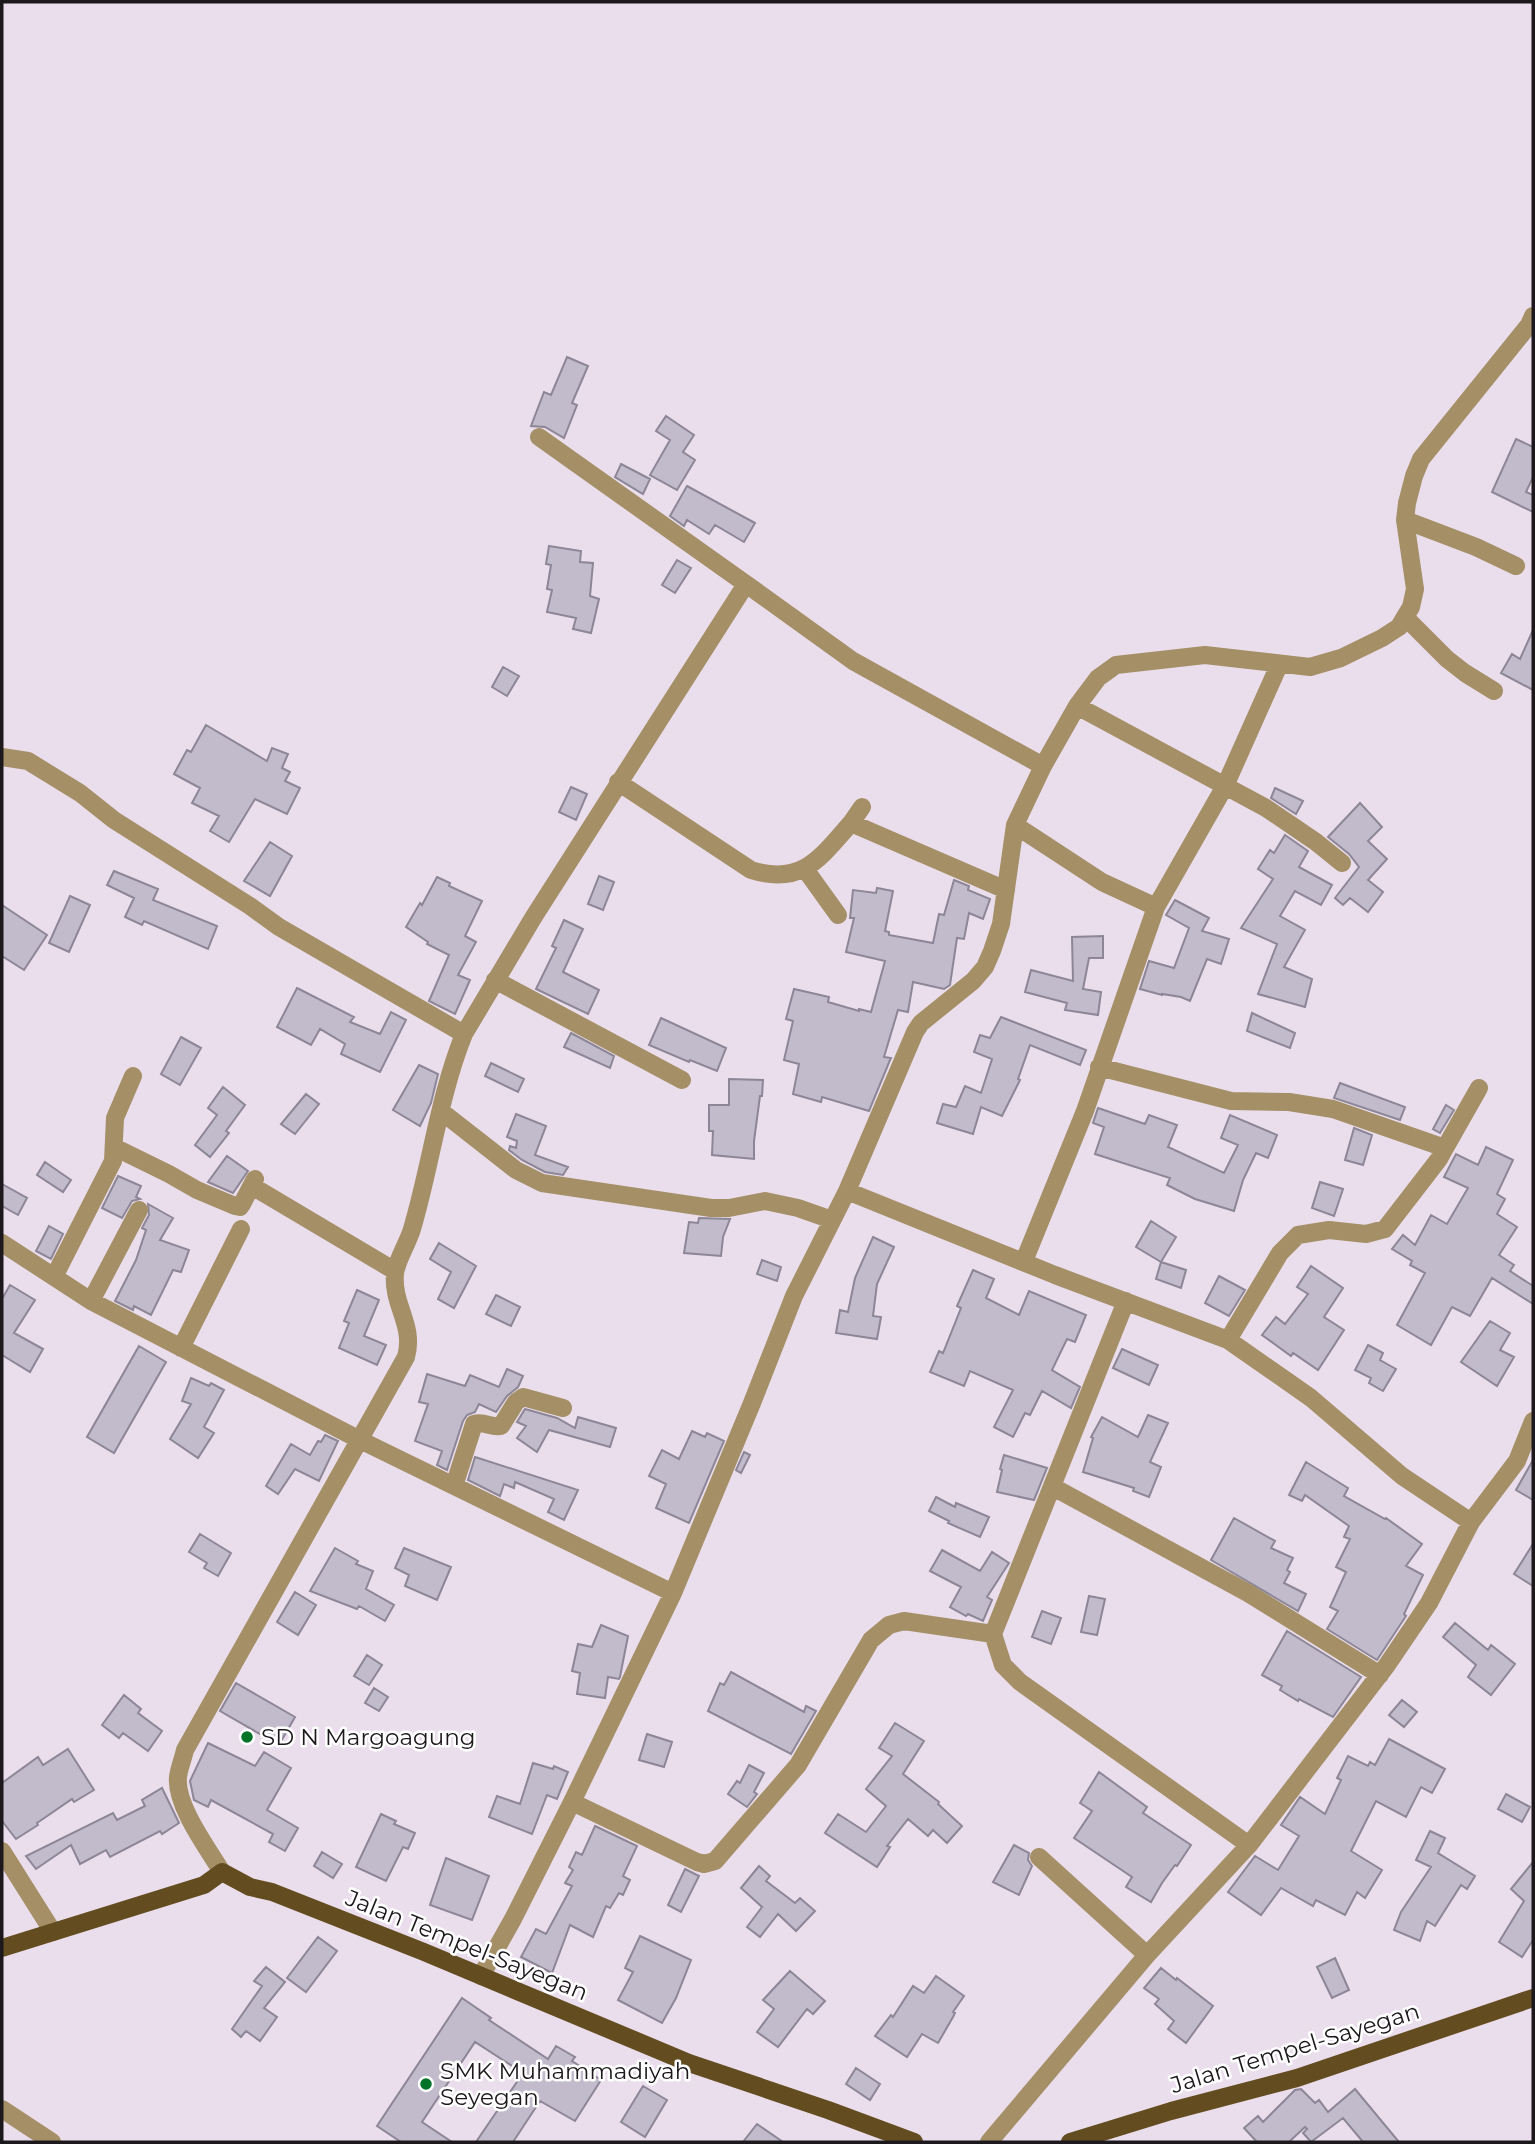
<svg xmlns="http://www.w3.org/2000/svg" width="1535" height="2144" viewBox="0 0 1535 2144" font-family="Montserrat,sans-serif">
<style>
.building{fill:#c1bbcb;stroke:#8c8696;stroke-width:2}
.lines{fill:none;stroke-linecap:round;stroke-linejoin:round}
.minor{stroke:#a58f67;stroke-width:18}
.major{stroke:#634c1f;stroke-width:18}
.poi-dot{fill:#007327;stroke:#fff;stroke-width:2.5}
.labels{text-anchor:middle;stroke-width:5;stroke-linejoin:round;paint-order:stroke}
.poi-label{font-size:23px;fill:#1c181c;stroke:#fff;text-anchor:start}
.street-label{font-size:23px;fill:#1c181c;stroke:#fff}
</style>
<rect width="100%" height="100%" fill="#ebdeec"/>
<!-- building -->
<path class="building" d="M567 357 588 366 572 403 577 405 564 438 545 427 531 426 544 392 551 395Z
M666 416 694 435 683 452 695 460 677 490 650 475 670 440 656 431Z
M1516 439 1533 447V477L1526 492 1533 495V512L1492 492Z
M621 464 650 479 643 494 615 477Z
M687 486 755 523 744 542 715 525 709 534 687 520 684 526 670 516Z
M549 546 581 551 580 562 593 563 590 596 599 599 591 633 573 629 576 618 547 612 552 590 547 589 551 565 546 564Z
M677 560 691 568 675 593 662 585Z
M1533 630V690L1501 673 1512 654 1520 659Z
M503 667 519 676 507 696 492 687Z
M206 725 267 761 272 748 288 754 282 768 290 772 285 781 300 788 287 814 255 799 229 842 210 831 219 816 192 803 200 788 174 774 187 750 191 752Z
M571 787 587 794 576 820 559 812Z
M1275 788 1303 801 1296 814 1271 798Z
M1360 803 1382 827 1368 841 1387 859 1368 880 1383 892 1368 912 1350 898 1343 905 1335 898 1359 867 1349 854 1328 837Z
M1285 835 1308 851 1299 867 1332 885 1321 905 1295 891 1280 916 1305 930 1284 967 1312 979 1305 1007 1258 994 1277 944 1241 928 1273 879 1258 869 1270 850 1274 853Z
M270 842 292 856 270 896 244 881Z
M114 871 158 889 153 900 217 926 208 949 144 921 142 925 125 917 134 898 107 885Z
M599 876 614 882 603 910 588 904Z
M437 877 450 883 449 886 482 901 465 936 476 942 458 975 470 980 455 1014 429 1001 449 955 427 944 428 942 406 927 420 903 422 905Z
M954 880 969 886 968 890 990 899 983 919 969 913 964 939 957 938 950 985 944 989 913 982 908 1012 898 1010 884 1057 891 1058 890 1060 869 1111 822 1097 821 1102 793 1094 799 1064 784 1060 793 1021 786 1019 794 989 829 997 828 1002 859 1011V1009L871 1012 885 961 846 952 854 918H850L853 890 876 893 877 888 893 891 885 931 889 932V935L933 943 939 914 944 915Z
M70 896 90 905 69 952 49 943Z
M1175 900 1209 918 1202 931 1229 939 1221 964 1207 959 1190 1001 1181 997 1162 994V995L1140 989 1149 961 1174 968 1189 928 1166 915Z
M2 905 47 935 24 970 2 956Z
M564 920 583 929 563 972 599 990 588 1014 536 989 556 948 552 946Z
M1103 936V958H1089L1083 989 1101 992 1098 1015 1065 1010 1067 1003 1025 992 1031 970 1073 981 1072 937Z
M297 988 354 1017 350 1022 380 1034 391 1012 406 1020 380 1072 341 1054 345 1044 320 1029 311 1045 277 1027Z
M1252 1013 1295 1033 1290 1048 1247 1031Z
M1001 1017 1086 1050 1080 1065 1030 1045 1018 1079 1020 1080 1002 1116 981 1107 973 1134 937 1123 943 1104 956 1107 965 1086 981 1093 992 1059 974 1052 980 1035 990 1038Z
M661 1018 726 1048 717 1071 690 1060 689 1062 649 1045Z
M571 1033 614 1056 610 1068 564 1047Z
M181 1037 201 1048 180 1085 161 1074Z
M491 1063 524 1079 518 1092 485 1076Z
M419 1065 438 1074 431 1103 420 1126 393 1110Z
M729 1079 763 1080 762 1096H760L754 1141V1159L712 1155 713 1131H709V1105H729Z
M1340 1083 1405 1107 1400 1120 1334 1098Z
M223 1087 245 1105 226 1131 229 1133 210 1157 195 1145 217 1115 208 1108Z
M306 1094 319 1104 295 1134 281 1124Z
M1446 1105 1454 1110 1440 1133 1433 1129Z
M1098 1108 1145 1124 1149 1115 1177 1125 1168 1147 1224 1173 1238 1145 1221 1138 1230 1115 1277 1135 1268 1158 1256 1153 1243 1180 1234 1211 1195 1199 1167 1185 1170 1178 1095 1154 1104 1127 1093 1123Z
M516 1114 546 1126 535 1155 568 1167 563 1175 545 1172 522 1160 509 1150 510 1146 516 1148 517 1141 507 1137Z
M1354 1128 1372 1135 1363 1165 1345 1160Z
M1486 1147 1513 1160 1497 1194 1505 1199 1497 1214 1517 1227 1499 1255 1514 1265 1510 1271 1533 1286V1304L1492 1278 1470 1316 1452 1307 1431 1345 1397 1325 1425 1273 1410 1265 1412 1261 1392 1249 1403 1235 1415 1245 1431 1215 1447 1224 1468 1188 1444 1177 1456 1154 1478 1165Z
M227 1156 248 1171 233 1193 208 1182Z
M45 1162 71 1180 63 1192 37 1175Z
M118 1176 141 1186 136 1197 140 1199 132 1201 122 1218 102 1208Z
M1320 1182 1343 1189 1334 1216 1312 1208Z
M2 1184 27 1198 18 1215 2 1206Z
M148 1204 173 1218 160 1240 189 1250 181 1272 173 1270 151 1315 134 1306 133 1310 115 1301 136 1260 146 1230 142 1228 149 1215Z
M699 1218 730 1219 723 1237 721 1256 684 1253 689 1222 698 1223Z
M1151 1221 1176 1237 1161 1262 1136 1247Z
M49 1226 63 1234 51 1259 36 1251Z
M873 1237 894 1247 877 1284 873 1316 881 1317 877 1339 836 1333 840 1310 848 1312 855 1278Z
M439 1243 476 1266 454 1308 438 1299 451 1272 430 1259Z
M762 1260 781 1267 777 1281 757 1274Z
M1161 1262 1186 1270 1181 1288 1156 1279Z
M1311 1266 1343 1288 1324 1317 1344 1330 1318 1370 1293 1353 1291 1356 1262 1335 1276 1317 1285 1324 1308 1294 1297 1287Z
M973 1270 994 1279 986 1298 1019 1315 1029 1291 1086 1315 1075 1342 1067 1339 1052 1370 1080 1387 1071 1408 1042 1391 1030 1415 1025 1413 1013 1437 994 1427 1013 1390 970 1371 964 1386 930 1372 939 1351 943 1353 961 1308 957 1306Z
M1219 1276 1245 1290 1229 1316 1205 1303Z
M10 1285 35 1300 14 1333 43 1349 30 1372 2 1355V1299Z
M357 1290 379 1300 364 1336 386 1345 377 1365 339 1348 349 1323 344 1321Z
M496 1295 520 1307 511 1326 486 1314Z
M1490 1321 1510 1333 1500 1350 1514 1357 1497 1386 1461 1362Z
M1368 1345 1383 1353 1380 1360 1396 1369 1383 1391 1369 1383 1371 1378 1355 1370Z
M139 1346 166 1362 114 1453 87 1437Z
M1122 1349 1158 1365 1149 1385 1113 1368Z
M507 1369 523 1376 518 1387 507 1396 496 1412 479 1404 475 1412 467 1415 463 1421 447 1470 437 1465 442 1451 415 1441 428 1404 419 1402 427 1374 465 1386 470 1375 499 1387Z
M191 1378 209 1386 211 1383 224 1390 204 1427 214 1433 198 1458 170 1439 191 1404 182 1401Z
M525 1409 557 1418 575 1428 578 1417 616 1428 610 1447 549 1430 537 1452 517 1438 526 1426 517 1422Z
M1148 1415 1168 1423 1150 1462 1161 1467 1149 1497 1133 1491 1134 1488 1083 1472 1093 1438 1091 1437 1102 1417 1138 1437Z
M692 1431 705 1437 707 1433 724 1441 689 1523 656 1508 666 1484 649 1476 662 1450 679 1459Z
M325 1435 338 1441 319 1481 295 1469 278 1494 266 1486 291 1444 310 1455 318 1441 321 1442Z
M744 1452 750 1455 741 1473 736 1470Z
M1004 1455 1047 1468 1034 1500 997 1492 1002 1470 1000 1469Z
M475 1457 578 1490 564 1520 548 1512 554 1499 515 1482 514 1488 504 1484 500 1496 468 1480Z
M1533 1460V1500L1516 1490Z
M1306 1462 1348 1488 1344 1496 1385 1519 1386 1518 1422 1544 1406 1566 1423 1575 1404 1614 1406 1616 1377 1660 1327 1629 1338 1611 1330 1607 1346 1572 1336 1567 1350 1539 1344 1537 1349 1526 1305 1495 1302 1501 1289 1495Z
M936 1497 955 1507 956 1503 989 1517 980 1537 948 1523 949 1521 929 1511Z
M1234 1518 1275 1541 1271 1548 1293 1558 1287 1570 1290 1572 1284 1583 1306 1594 1298 1611 1211 1560Z
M200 1534 231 1553 218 1576 204 1568 207 1563 189 1552Z
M1533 1544V1586L1514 1574Z
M335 1548 358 1561 356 1564 373 1571 366 1589 394 1605 385 1621 359 1606 357 1609 310 1591Z
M404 1548 451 1567 437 1600 405 1586 409 1575 395 1568Z
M942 1550 980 1571 992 1552 1009 1563 987 1597 992 1600 983 1621 968 1614 966 1616 950 1607 961 1587 930 1571Z
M295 1592 316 1605 298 1635 277 1622Z
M1089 1596 1105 1599 1097 1635 1081 1632Z
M1042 1611 1061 1618 1051 1644 1032 1637Z
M1455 1623 1488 1650 1491 1645 1515 1664 1491 1695 1468 1677 1476 1665 1443 1637Z
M601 1625 628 1636 620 1677 619 1679 608 1677 605 1698 577 1694 580 1673 572 1671 578 1644 592 1647Z
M1287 1631 1361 1677 1333 1717 1299 1699 1298 1701 1280 1690 1282 1686 1262 1675Z
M367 1655 382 1665 369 1685 354 1676Z
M731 1672 804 1712 806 1706 816 1711 791 1754 708 1711 720 1683 724 1685Z
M236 1683 295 1717 279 1745 220 1711Z
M374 1688 388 1697 379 1711 365 1703Z
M124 1695 141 1709 138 1713 162 1731 148 1751 123 1733 119 1738 102 1725Z
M1402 1700 1417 1712 1404 1727 1389 1715Z
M895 1723 924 1741 903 1774 939 1802 938 1804 962 1826 947 1843 933 1830 928 1836 908 1819 887 1846 890 1847 877 1867 825 1833 838 1814 866 1832 886 1806 866 1789 892 1756 879 1748Z
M647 1734 672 1742 664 1767 639 1760Z
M1389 1739 1445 1769 1432 1793 1421 1787 1406 1817 1376 1801 1351 1851 1382 1870 1365 1898 1357 1892 1345 1915 1316 1900 1313 1906 1281 1888 1261 1915 1228 1892 1255 1856 1278 1870 1299 1836 1281 1825 1300 1797 1325 1814 1341 1780 1337 1778 1348 1756 1368 1766 1370 1762 1375 1765Z
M208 1743 255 1766 264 1752 291 1768 267 1810 298 1828 285 1851 269 1842 273 1834 211 1800 208 1807 194 1800 190 1781Z
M68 1749 94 1790 74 1802 72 1799 37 1823 38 1825 16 1839 2 1821V1783L38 1757 43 1765Z
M533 1763 553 1769 554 1766 568 1772 557 1799 547 1795 532 1834 489 1817 497 1796 520 1804Z
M749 1765 764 1773 754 1792 757 1794 747 1807 728 1794 737 1781 740 1783Z
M1099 1772 1147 1807 1143 1813 1191 1845 1177 1866 1175 1865 1162 1883 1151 1902 1126 1887 1132 1877 1074 1838 1092 1811 1080 1803Z
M162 1788 179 1823 162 1834 160 1831 110 1857 106 1850 80 1864 71 1845 36 1869 26 1856 113 1813 117 1820 145 1806 142 1800Z
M1506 1794 1530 1807 1522 1822 1498 1809Z
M381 1814 396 1821 394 1824 415 1833 408 1849 403 1847 386 1881 356 1867Z
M595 1826 637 1846 623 1876 630 1880 623 1895 619 1893 610 1908 606 1906 593 1937 570 1925 552 1973 521 1957 536 1929 546 1934 572 1886 565 1883 573 1870 569 1867 576 1852 582 1855Z
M1430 1831 1445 1838 1438 1853 1475 1876 1467 1889 1461 1885 1435 1926 1427 1921 1420 1941 1394 1930 1401 1912 1431 1867 1416 1860Z
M1014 1845 1029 1853 1028 1860 1032 1866 1019 1895 993 1882Z
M322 1852 342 1864 333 1878 314 1866Z
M446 1858 489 1876 472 1920 430 1905Z
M1533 1862V1940L1522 1957 1499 1942 1524 1901 1511 1889Z
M759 1866 770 1876 766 1881 795 1903 800 1898 815 1911 796 1931 778 1914 760 1937 747 1927 762 1907 741 1888Z
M685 1869 699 1876 681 1912 668 1905Z
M640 1936 691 1960 676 1998 662 2023 618 2000 633 1972 625 1968Z
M318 1937 337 1951 306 1992 287 1978Z
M1335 1958 1349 1990 1332 1998 1317 1967Z
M266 1967 285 1982 264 2008 277 2017 260 2041 246 2031 241 2037 232 2029 262 1986 254 1981Z
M1161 1968 1176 1980 1177 1978 1213 2006 1186 2043 1168 2029 1174 2021 1155 2004 1159 1999 1144 1988Z
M790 1971 825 2001 813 2014 807 2009 778 2047 757 2032 774 2009 763 2000Z
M936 1976 964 1996 953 2012 955 2013 953 2017 938 2043 922 2034 907 2057 875 2036 891 2015 893 2017 913 1986 924 1993Z
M462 1998 491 2018 489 2020 548 2059 556 2046 575 2057 572 2061 601 2080 575 2121 540 2101 513 2142H476L523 2073 475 2042 422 2122 452 2142H401L377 2126Z
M856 2068 880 2084 870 2100 846 2084Z
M643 2086 667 2100 645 2137 621 2122Z
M1301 2089 1315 2103 1319 2100 1328 2112 1355 2089 1399 2142H1363L1343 2118 1311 2142 1303 2133 1307 2129 1305 2127 1289 2142H1257L1244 2128 1258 2116 1263 2122 1295 2090Z
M757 2124 783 2142H743Z"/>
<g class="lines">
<!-- minor -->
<path class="minor" d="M539 437 746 584
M1405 520 1476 547 1516 566
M1405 617 1447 659 1465 673 1494 691
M1077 706 1266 808 1316 842 1342 863
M2 757 28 761 80 793 114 820 250 906 279 927 464 1034 533 918 746 584 853 661 1043 766
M618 782 751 870C802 886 820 858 851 823L1006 890
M851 823 862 807
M1015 825 1102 882 1156 907
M805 869 838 915
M495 980 682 1080
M1099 1067 1231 1101 1289 1102 1333 1109 1445 1148 1439 1159 1385 1229 1366 1234 1329 1230 1298 1235 1280 1253 1228 1340
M442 1112 516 1170 542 1183 711 1208H729L765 1201 798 1208 832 1220
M114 1147 169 1174 197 1190 235 1206 240 1207 242 1204 255 1179
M1445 1148 1479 1088
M252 1186 395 1271
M847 1191 1055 1275 1228 1340 1311 1398 1402 1476 1471 1522 1517 1461 1533 1421
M2 1243 91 1301 360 1440 673 1593
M1024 1261 1085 1111 1156 907 1225 786 1279 665
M54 1277 113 1161 115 1118 133 1076
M91 1301 139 1210
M1126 1301 993 1634 1003 1665 1020 1682 1249 1845
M181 1348 241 1229
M454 1486 474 1424C485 1421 491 1428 501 1426L516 1402 523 1397 563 1408
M1053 1487 1248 1593 1380 1675
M572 1802 697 1862 704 1864 715 1861 798 1765 871 1640 889 1625 904 1621 993 1634
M2 1851 53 1932
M1039 1857 1147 1955
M222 1872C208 1849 175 1805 178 1777 179 1768 183 1759 185 1750L406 1357C415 1325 392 1305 395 1274 396 1261 408 1243 412 1229 431 1165 439 1096 464 1034
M481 1976 513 1919 572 1802 673 1593 752 1403 794 1296 847 1191 915 1032 921 1023 973 981 985 967 992 951 1001 924 1015 825 1043 766 1077 706 1098 678 1116 665 1205 655 1310 667 1341 658 1382 638 1399 627 1411 607 1415 589 1405 520 1407 503 1414 476 1421 459 1529 325 1533 316
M2 2109 52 2142
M989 2142 1147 1955 1249 1845 1387 1665 1429 1603 1471 1522"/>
<!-- major -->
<path class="major" d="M2 1948 204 1885 222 1872 250 1887 272 1892 424 1952 689 2063 828 2110 914 2142
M1070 2142 1171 2111 1297 2078 1533 1998"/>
</g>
<!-- markers -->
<g class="poi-dot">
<circle cx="247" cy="1737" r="7"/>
<circle cx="426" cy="2084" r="7"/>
</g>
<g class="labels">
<!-- poi labels -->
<g class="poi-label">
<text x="261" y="1745">SD N Margoagung</text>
<text x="440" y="2079">SMK Muhammadiyah<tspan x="440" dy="26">Seyegan</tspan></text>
</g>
<!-- street labels -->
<g class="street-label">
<text transform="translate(467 1945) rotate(22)" y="8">Jalan Tempel-Sayegan</text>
<text transform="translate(1295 2048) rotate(-17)" y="8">Jalan Tempel-Sayegan</text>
</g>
</g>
<!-- border -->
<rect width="1535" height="2144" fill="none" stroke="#1c181c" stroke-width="7"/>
</svg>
